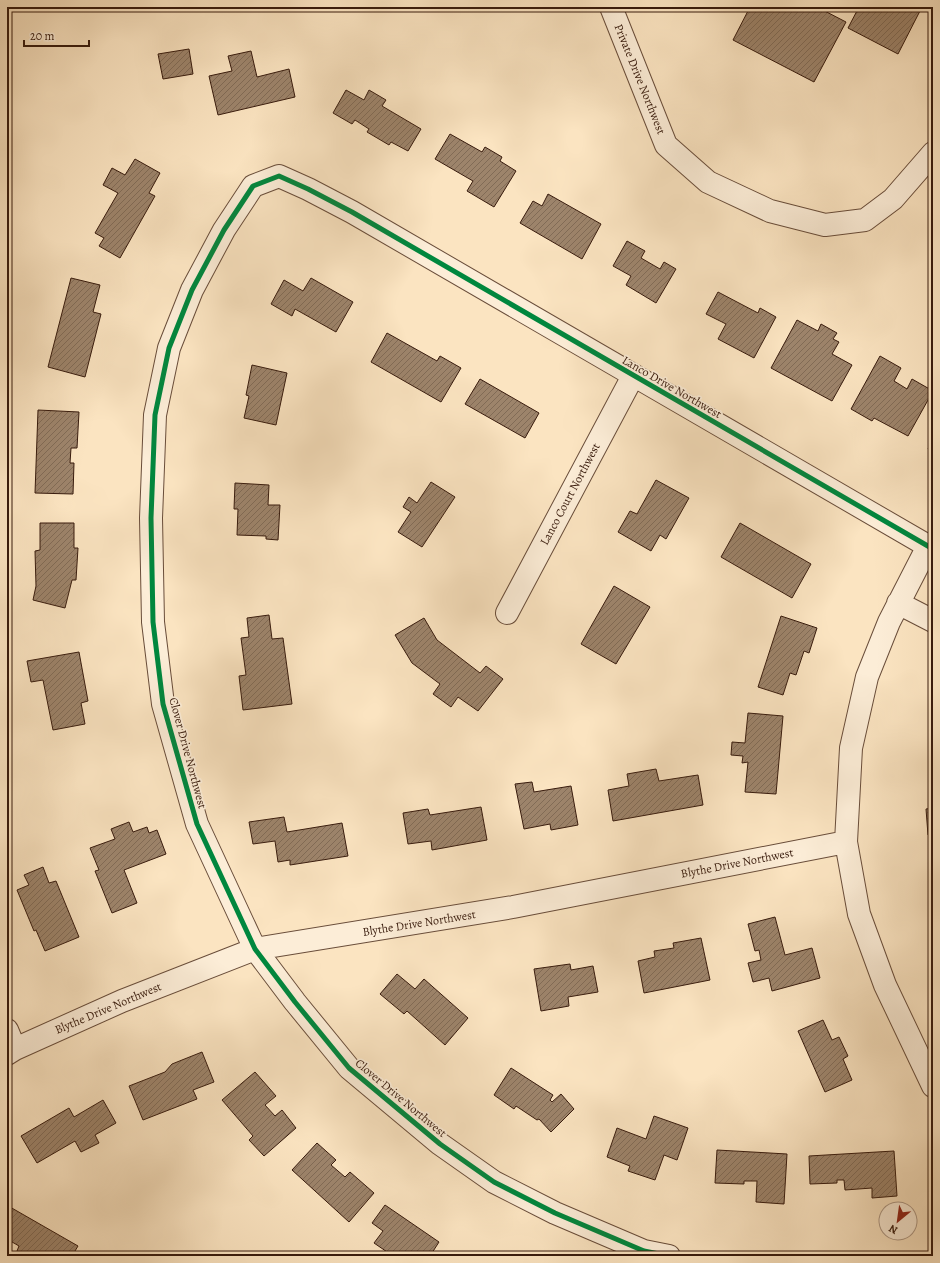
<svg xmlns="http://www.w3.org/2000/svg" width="940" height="1263" viewBox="0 0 940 1263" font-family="Alegreya,serif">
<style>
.building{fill:url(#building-hatch);stroke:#381b0d}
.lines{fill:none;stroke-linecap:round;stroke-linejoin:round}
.minor-casing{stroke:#694d3a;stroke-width:24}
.minor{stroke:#fcedd7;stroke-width:22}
.cycleway-casing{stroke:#fcedd7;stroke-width:8}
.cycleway{stroke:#00873e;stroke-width:5}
.labels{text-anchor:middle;stroke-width:3.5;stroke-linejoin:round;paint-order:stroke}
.street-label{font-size:12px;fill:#381b0d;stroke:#fcedd7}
</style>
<defs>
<pattern id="building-hatch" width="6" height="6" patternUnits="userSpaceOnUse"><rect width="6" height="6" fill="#9d846b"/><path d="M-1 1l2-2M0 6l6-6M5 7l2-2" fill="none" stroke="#816b56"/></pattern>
</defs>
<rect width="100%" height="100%" fill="#fbe4c1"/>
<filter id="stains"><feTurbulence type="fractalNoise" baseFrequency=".005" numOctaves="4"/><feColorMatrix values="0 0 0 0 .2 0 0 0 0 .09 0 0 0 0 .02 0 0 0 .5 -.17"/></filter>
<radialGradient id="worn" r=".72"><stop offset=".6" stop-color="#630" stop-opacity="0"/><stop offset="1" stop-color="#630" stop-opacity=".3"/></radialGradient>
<!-- building -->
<path class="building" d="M750 7H817L846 22 814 82 733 40Z
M859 7H922L898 54 848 28Z
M189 49 193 74 163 79 158 54Z
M251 51 257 77 289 69 295 97 218 115 209 76 232 71 228 56Z
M346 90 364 100 369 90 386 100 382 106 421 129 408 151 391 142 389 145 367 132 369 129 355 120 352 124 333 113Z
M450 134 482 152 485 147 502 157 500 161 516 171 494 207 467 191 473 181 435 159Z
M135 159 160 173 149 193 155 196 120 258 99 246 104 238 95 233 118 193 103 185 112 168 125 175Z
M548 194 601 224 582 259 520 223 533 201 542 206Z
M627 241 645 251 641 258 660 269 664 262 676 269 656 303 626 285 631 276 613 266Z
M71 278 100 285 93 312 101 314 85 377 48 367Z
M311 278 353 302 336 332 295 309 292 316 271 304 284 280 303 291Z
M718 292 758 313 760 308 776 317 754 358 718 339 726 324 706 314Z
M797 320 818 331 821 324 837 333 833 339 839 342 832 354 852 365 832 401 771 368Z
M387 333 437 361 440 356 461 368 441 402 371 362Z
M880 356 901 368 894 381 907 389 912 379 933 391 908 436 874 418 872 421 851 409Z
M252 365 287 373 276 425 244 418 249 396 246 395Z
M480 379 539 413 525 438 465 404Z
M38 410 79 412 77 448H71L70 463H74L73 494 35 493Z
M933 440V452L928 449Z
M656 480 689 498 666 539 660 535 651 551 618 532 630 511 637 514Z
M431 482 455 497 422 547 398 532 411 512 403 507 409 497 417 503Z
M235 483 269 485 268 505H280L278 540 266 539V536L237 535 238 509H234Z
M40 523H74V548H78L76 580H72L65 608 33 600 36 586 35 551 40 550Z
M740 523 811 564 792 598 721 557Z
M614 586 650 607 616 664 581 644Z
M269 615 272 639 283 638 292 704 243 710 239 676 246 675 241 638 249 637 247 618Z
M781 616 817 628 809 653 804 651 796 675 790 673 783 695 758 687Z
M424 618 437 640 480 673 486 666 503 679 478 711 458 697 451 707 433 694 440 684 412 663 395 635Z
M79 652 88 701 81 703 85 724 53 730 43 680 31 682 27 661Z
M748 713 783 716 776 794 745 792 748 762 742 763 743 756 731 755 732 742 745 743Z
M656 769 659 781 698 775 703 805 613 821 608 790 629 786 627 774Z
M7 772 10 781 7 782Z
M532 782 534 792 571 786 578 825 551 830 550 824 524 829 515 784Z
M481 807 487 840 432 850 431 841 408 844 403 813 428 809 430 815Z
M933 808V834L928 835 926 809Z
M284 817 287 832 342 823 348 856 290 865V860L278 862 275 841 253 844 249 822Z
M129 822 133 832 147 827 149 833 157 830 166 854 124 870 137 903 112 913 95 871 99 870 90 848 115 839 111 829Z
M43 867 49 883 56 881 79 937 45 951 36 930 34 931 17 890 29 885 24 875Z
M775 917 785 955 812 948 820 978 772 991 769 978 753 982 748 963 761 960 759 950 755 951 748 924Z
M701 938 710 980 644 993 638 961 655 957 654 951 674 948 673 943Z
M570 964 571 970 593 966 598 992 568 997 569 1006 541 1011 534 969Z
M397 974 415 989 424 979 468 1018 445 1045 407 1011 404 1014 380 994Z
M823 1020 832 1040 839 1037 848 1056 843 1059 852 1080 825 1092 798 1031Z
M202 1052 214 1082 193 1090 197 1099 143 1120 129 1086 165 1072 172 1064Z
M511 1068 553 1095 550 1100 552 1102 561 1094 574 1109 551 1132 539 1119 537 1120 516 1106 514 1109 494 1095Z
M255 1072 276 1096 265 1105 275 1116 282 1110 296 1128 264 1156 249 1140 253 1136 222 1100Z
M103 1100 116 1123 95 1135 99 1143 81 1152 75 1141 37 1163 21 1136 69 1108 74 1117Z
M654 1116 688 1128 677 1160 664 1155 655 1180 628 1171 630 1166 607 1157 617 1128 646 1139Z
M317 1143 336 1160 331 1165 345 1177 350 1172 374 1193 349 1222 292 1170Z
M717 1150 787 1154 784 1204 756 1202 757 1181H744V1184L715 1183Z
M894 1151 897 1196 872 1198V1188L845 1190 844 1180H837V1183L810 1184 809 1156Z
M385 1205 439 1242 430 1256H393L374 1243 383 1231 372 1223Z
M10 1207 78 1246 72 1256H26L17 1251 19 1246 7 1239V1212Z"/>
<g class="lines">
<!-- minor casing -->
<g class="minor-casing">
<path id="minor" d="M611 7 666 145 708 182 770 211 825 225 865 220 893 199 933 153
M928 546 889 622 867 677 851 748 846 842 859 914 885 985 933 1086
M898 603 933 621
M507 613 633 376
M7 1030 15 1049
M7 1054 15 1049 122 1001 255 949 513 907 846 842
M669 1256 644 1251 555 1213 494 1182 440 1144 349 1068 295 1002 255 949 197 824 163 704 153 622 151 518 155 415 169 348 192 290 224 230 253 186 279 176 308 189 352 212 933 549"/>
</g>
<!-- minor -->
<use href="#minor" class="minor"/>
<!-- cycleway casing -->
<g class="cycleway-casing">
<path id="cycleway" d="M669 1256 644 1251 555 1213 494 1182 440 1144 349 1068 295 1002 255 949 197 824 163 704 153 622 151 518 155 415 169 348 192 290 224 230 253 186 279 176 308 189 352 212 933 549"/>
</g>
<!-- cycleway -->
<use href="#cycleway" class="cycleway"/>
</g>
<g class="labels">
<!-- street labels -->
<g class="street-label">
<text transform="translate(640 79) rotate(68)" y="4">Private Drive Northwest</text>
<text transform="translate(672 387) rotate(30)" y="4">Lanco Drive Northwest</text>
<text transform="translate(570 494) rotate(-62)" y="4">Lanco Court Northwest</text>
<text transform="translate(188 753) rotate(75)" y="4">Clover Drive Northwest</text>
<text transform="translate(737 863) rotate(-11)" y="4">Blythe Drive Northwest</text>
<text transform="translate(419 923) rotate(-9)" y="4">Blythe Drive Northwest</text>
<text transform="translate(108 1008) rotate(-23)" y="4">Blythe Drive Northwest</text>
<text transform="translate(401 1098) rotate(40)" y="4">Clover Drive Northwest</text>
</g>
</g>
<!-- margin -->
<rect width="940" height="1263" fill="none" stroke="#fbe4c1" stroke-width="24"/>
<rect x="8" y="8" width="924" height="1247" fill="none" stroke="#381b0d" stroke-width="2"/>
<rect x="12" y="12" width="916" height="1239" fill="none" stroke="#381b0d"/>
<!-- north arrow -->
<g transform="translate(898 1221) rotate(209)"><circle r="19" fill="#fcedd7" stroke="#ae9986"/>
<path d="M0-3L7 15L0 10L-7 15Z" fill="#8f2418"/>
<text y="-6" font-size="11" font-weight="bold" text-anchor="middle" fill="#381b0d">N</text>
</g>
<!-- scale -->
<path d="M24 40v6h65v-6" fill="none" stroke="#381b0d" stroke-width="2"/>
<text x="30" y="40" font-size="12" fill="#381b0d" stroke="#fcedd7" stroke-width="3" paint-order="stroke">20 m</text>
<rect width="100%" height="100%" filter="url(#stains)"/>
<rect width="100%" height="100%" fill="url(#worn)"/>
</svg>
